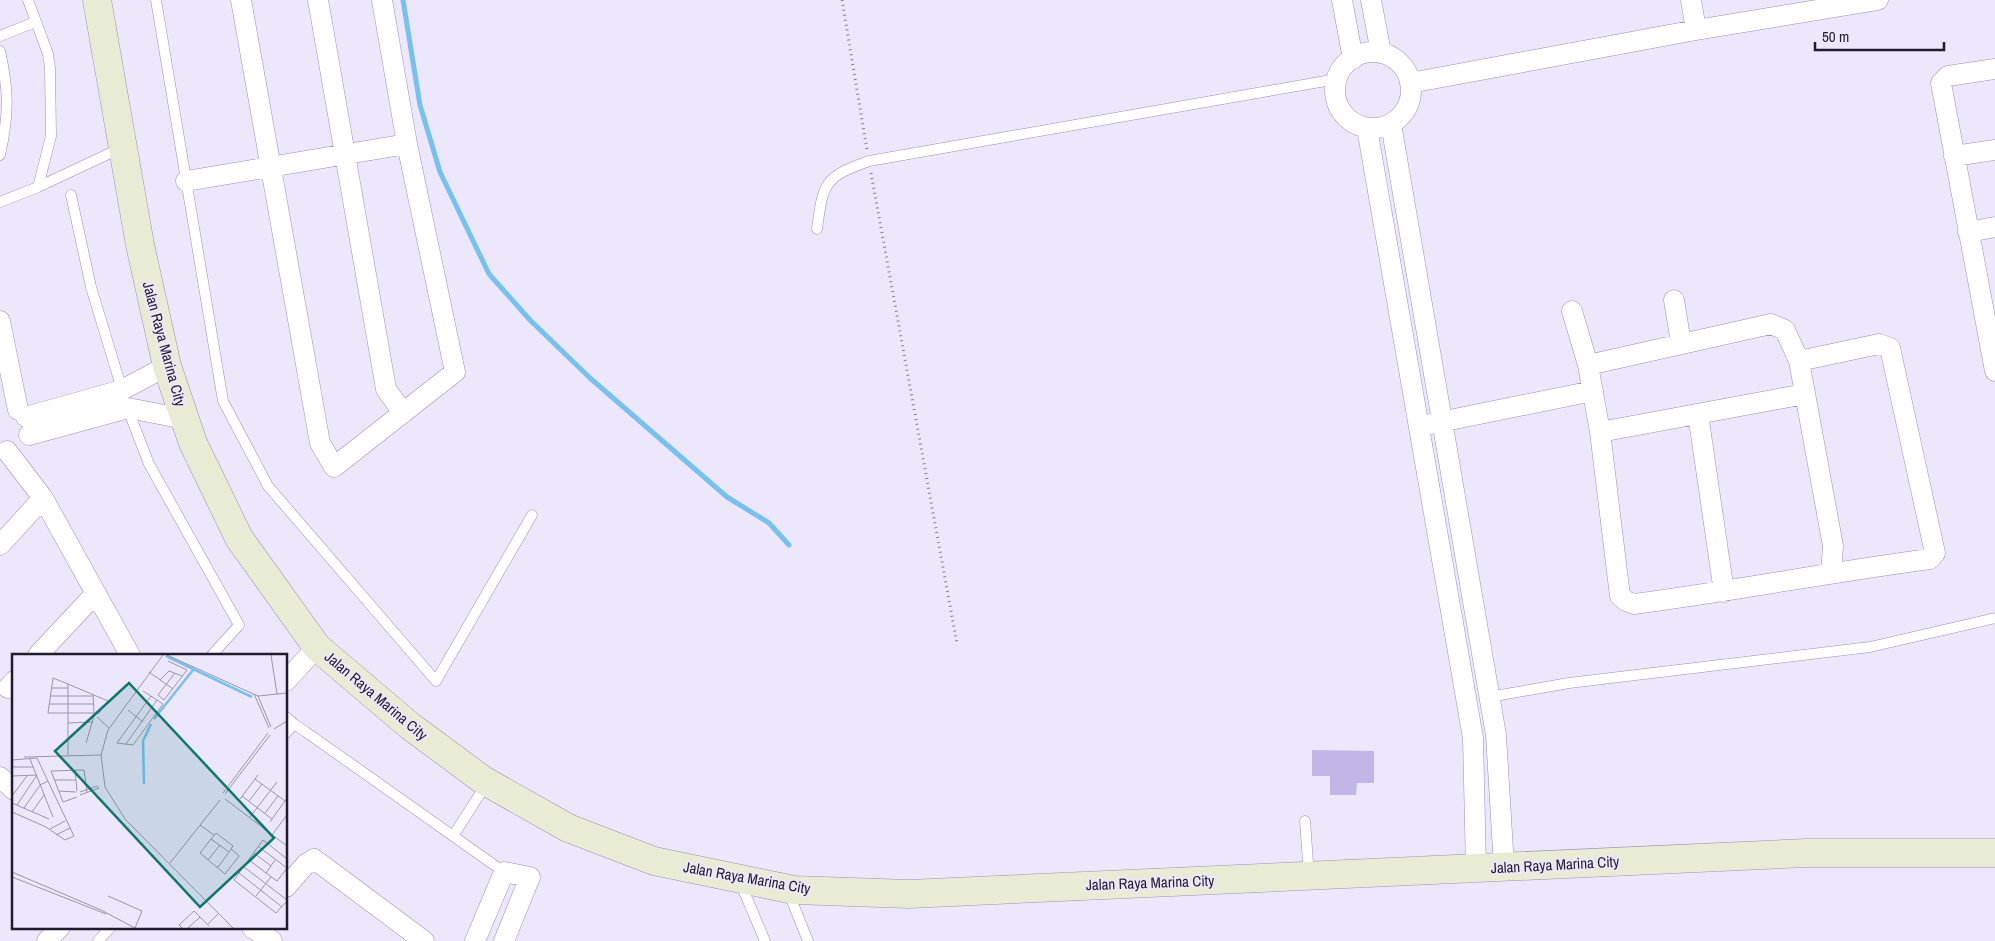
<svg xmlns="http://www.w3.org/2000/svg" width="1995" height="941" viewBox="0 0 1995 941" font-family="'Archivo Narrow',sans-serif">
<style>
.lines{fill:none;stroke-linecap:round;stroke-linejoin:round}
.stream{stroke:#78c0ed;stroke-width:5}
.building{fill:#c3b6e7}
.service-casing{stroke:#9b8fbe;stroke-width:11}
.minor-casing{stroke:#9b8fbe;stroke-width:21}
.secondary-casing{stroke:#9b8fbe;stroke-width:29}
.path{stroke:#847e92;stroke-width:3;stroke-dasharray:1 4;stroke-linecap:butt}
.service{stroke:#fff;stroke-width:10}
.minor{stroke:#fff;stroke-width:20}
.secondary{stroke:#e8ecd4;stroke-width:28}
.labels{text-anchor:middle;stroke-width:4;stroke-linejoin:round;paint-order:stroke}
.street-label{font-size:15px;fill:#211b2e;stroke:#ece7fb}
.inset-river{fill:none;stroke:#78c0ed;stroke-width:2.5}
.inset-road{fill:none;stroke:#9b95a9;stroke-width:1}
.view{fill:#0f766e;fill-opacity:0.15;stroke:#0f766e;stroke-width:2.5}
.inset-edge{fill:none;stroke:#211b2e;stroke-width:2.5}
</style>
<rect width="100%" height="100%" fill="#ece7fb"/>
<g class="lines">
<!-- stream -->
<path class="stream" d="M403 0 420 105 440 172 489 274 530 320 590 378 727 497 769 523 789 545"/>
</g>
<!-- building -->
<path class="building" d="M1312 750 1374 751V783H1357L1356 795H1330V776H1312Z"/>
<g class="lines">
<!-- service casing -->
<g class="service-casing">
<path id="service" d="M28 0 48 54 50 68 51 136 38 187
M156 0 223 401 268 486 436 681 532 515
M0 36 35 22
M0 51C9 90 9 115 0 155
M71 195 91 287 123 393
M0 202 38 187 121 148
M817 229C823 183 824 177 869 161L1337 79
M127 407 149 464 239 625 212 655
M1489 697 1569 683 1870 647 1995 618
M286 717 294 724
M286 733 294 724 306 732 504 872
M1305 821 1309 876
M453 836 487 783
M740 882 765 941
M788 891 808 941
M98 941 111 927"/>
</g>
<!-- minor casing -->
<g class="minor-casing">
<path id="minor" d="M241 0 320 443 334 467 455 372 407 144 382 0
M318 0 386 389 403 413
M1342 0 1353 59
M1371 0 1381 53
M1691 0 1696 30
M1335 90a38 38 0 1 1 76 0a38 38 0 1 1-76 0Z
M1995 69 1948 76 1941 83 1995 371
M1410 83 1696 30 1878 0
M1391 124 1496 735 1504 867
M1367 128 1473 738 1476 868
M1954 156 1995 150
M186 181 407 144
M1968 232 1995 227
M1674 300 1681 343
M1572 311 1588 365
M0 321 18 410
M1805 394 1600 432 1588 365 1771 324 1785 330 1799 361 1833 546 1831 573
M1698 414 1724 592
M26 417 122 390 167 366
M1430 424 1593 391
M1600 432 1620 596 1626 601 1634 604C1733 591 1831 572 1930 559L1935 553 1890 348 1879 344 1799 361
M29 435 128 408 185 419
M7 451 43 498 130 655
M0 545 43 498
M38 655 96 593
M286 681 317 647
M8 688 14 681
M0 777 14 790
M286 887 306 864 314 859 424 941
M252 928 272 941
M47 941 60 927
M475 941 504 872 530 877 504 941"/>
</g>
<!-- secondary casing -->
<g class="secondary-casing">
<path id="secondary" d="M97 0 140 245 167 366 193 443 239 538 317 647 410 726 483 780 568 828 654 861 794 890 909 894 1806 853H1995"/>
</g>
<!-- path -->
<path class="path" d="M842 0 867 150
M871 173 957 644"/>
<!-- service -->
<use href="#service" class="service"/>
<!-- minor -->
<use href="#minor" class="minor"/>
<!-- secondary -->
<use href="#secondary" class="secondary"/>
</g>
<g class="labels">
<!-- street labels -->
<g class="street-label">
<text transform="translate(164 344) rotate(75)" y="5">Jalan Raya Marina City</text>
<text transform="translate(376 696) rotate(40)" y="5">Jalan Raya Marina City</text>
<text transform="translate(1555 865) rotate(-3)" y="5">Jalan Raya Marina City</text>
<text transform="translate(747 878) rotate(10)" y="5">Jalan Raya Marina City</text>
<text transform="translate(1150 883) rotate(-2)" y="5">Jalan Raya Marina City</text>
</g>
</g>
<!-- overview -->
<g transform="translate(12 654)">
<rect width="275" height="275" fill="#ece7fb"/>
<path class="inset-river" d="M154 2 240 43M142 65 181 16M132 130 131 87 139 70"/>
<path class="inset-road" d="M151 1 96 76 89 101 93 133 113 165 221 274M155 1 246 42 275 39M259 1 265 40M156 7 175 16 152 46 146 41 163 19M137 18 161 35M148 26 157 17 170 22M56 30V101M39 34H56M131 37 145 46 151 50 121 91 105 89 139 42M242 40 257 74M81 41 82 59H36L41 24 56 30 96 47 86 60M38 42H81M246 42 259 73M37 50H81M116 56 131 68M85 63 97 74M56 69 81 68M262 75 275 67M74 89 82 62M114 90 145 46M12 103 89 101M18 105 41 163M0 106 25 104 62 182 53 186 34 173 0 158M0 113H21M63 116 65 137M0 122 25 121M243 125 273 147M42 126H64M47 137 64 138M68 138 85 132 87 134 68 141M211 139 256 79M213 140 258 81M0 142 15 122M230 142 260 165M65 143 51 148 39 117 72 116 75 138M213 145 275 192M228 145 246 121M237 147 250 130M0 149 37 165M5 151 25 121M12 154 28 131 36 127M20 158 32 141M253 159 266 142M238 163 265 128M258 168 275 144M188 171 202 181M38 175 53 167M44 181 58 174M260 181 275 161M199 185 188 199 213 220 227 202 219 195M247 193 275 214 265 227 254 219 263 206M242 199 259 212M275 205 251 186 222 226 264 259 275 247M196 206 208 191M237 206 254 219M158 209 208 146M205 213 207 212 217 198 221 192 204 179 199 185 217 198M232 213 275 246M0 218 89 256 123 274 130 257 96 242M227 219 270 253M0 223 94 260M244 242 259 223M196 270 207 259M170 274 167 271 182 257 197 272M176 274 188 263"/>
<path class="view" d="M117 29 262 184 188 253 43 97Z"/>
<rect width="275" height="275" class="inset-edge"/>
</g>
<!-- scale -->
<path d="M1815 42v8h129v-8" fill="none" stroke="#211b2e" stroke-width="2.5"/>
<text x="1822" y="42" font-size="15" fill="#211b2e" stroke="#ece7fb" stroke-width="4" paint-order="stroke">50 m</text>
</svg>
